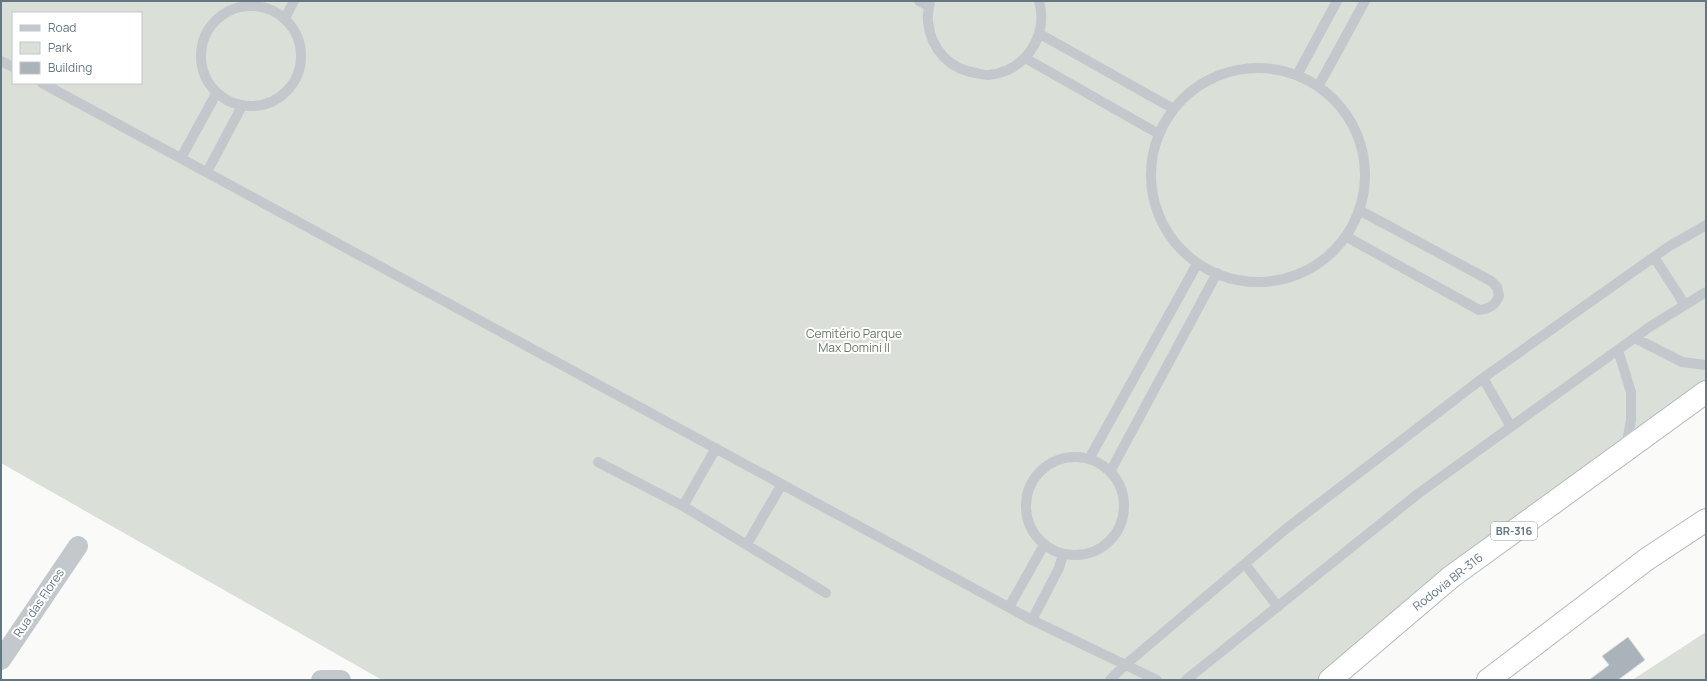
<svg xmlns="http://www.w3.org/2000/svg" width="1707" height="681" viewBox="0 0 1707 681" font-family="Manrope,sans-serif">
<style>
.green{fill:#dadfd7;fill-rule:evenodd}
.building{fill:#aab3b9;stroke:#dcdcda}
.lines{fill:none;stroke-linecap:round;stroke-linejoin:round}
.highway-casing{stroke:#b4b9bd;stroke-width:24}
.lane{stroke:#c3c8cc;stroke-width:10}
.street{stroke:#c3c8cc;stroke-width:20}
.highway{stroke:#fff;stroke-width:22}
.labels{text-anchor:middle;stroke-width:4;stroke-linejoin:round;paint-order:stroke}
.shield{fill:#fff;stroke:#939fa8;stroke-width:1}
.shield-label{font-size:11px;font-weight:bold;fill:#657683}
.park-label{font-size:12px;fill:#687a64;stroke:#fff}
.street-label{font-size:12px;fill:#657683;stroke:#fff}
</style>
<rect width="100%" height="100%" fill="#fafaf8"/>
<!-- green -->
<path class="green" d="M1 1H1706V392L1330 680H382L1 463ZM13 13H141V83H13Z
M1706 632V680H1632Z"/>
<!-- building -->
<path class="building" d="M1628 637 1645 660 1618 680H1589L1609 665 1602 656Z"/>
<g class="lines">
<!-- highway casing -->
<g class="highway-casing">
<path id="highway" d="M1330 680 1451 577 1706 392
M1488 680 1647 559 1706 520"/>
</g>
<!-- lane -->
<path class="lane" d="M919 1 929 6
M930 1C929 7 927 16 928 22 931 49 949 69 976 73 980 74 984 75 988 75 1025 72 1049 36 1039 1
M201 56a50 50 0 1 1 100 0a50 50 0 1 1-100 0Z
M285 18 294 1
M1040 34 1172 108
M1025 58 1159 134
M1 61 13 67
M1151 175a107 107 0 1 1 214 0a107 107 0 1 1-214 0Z
M1297 75 1337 1
M42 83 1032 620 1157 680
M1319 85 1365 1
M181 158 216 94
M207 172 242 106
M1347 237 1479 310C1490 309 1495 305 1499 296L1497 287 1491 281 1359 210
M1654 257 1685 305
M1635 338 1682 362 1706 365
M1618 350 1631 392V420L1626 447
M1483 378 1511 427
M1026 506a49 49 0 1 1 98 0a49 49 0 1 1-98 0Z
M1089 459 1197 264
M598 462 683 506 826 593
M1110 472 1217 273
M683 506 716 448
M747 544 782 484
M1245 564 1278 607
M1009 607 1044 545
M1032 620 1059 568 1063 554
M1110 680 1125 665 1287 528 1483 378 1668 247 1706 225
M1186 680 1419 493 1651 326 1706 292"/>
<!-- street -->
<path class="street" d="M1 660 78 546
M321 680H341"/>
<!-- highway -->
<use href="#highway" class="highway"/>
</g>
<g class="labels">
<!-- shield labels -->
<rect class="shield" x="1491" y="522" width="46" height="18" rx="3"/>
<g class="shield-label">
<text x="1514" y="535">BR-316</text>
</g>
<!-- park labels -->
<g class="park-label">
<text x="854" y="338">Cemitério Parque<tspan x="854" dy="14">Max Domini ll</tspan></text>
</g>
<!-- street labels -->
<g class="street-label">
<text transform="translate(1448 582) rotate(-38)" y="4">Rodovia BR-316</text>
<text transform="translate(39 603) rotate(-56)" y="4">Rua das Flores</text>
</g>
</g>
<!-- border -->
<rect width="1707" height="681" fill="none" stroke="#657683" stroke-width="4"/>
<!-- legend -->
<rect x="12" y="12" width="130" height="72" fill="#ffffff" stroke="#c1c8cd"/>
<rect x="20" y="25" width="20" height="6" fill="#c3c8cc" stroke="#c1c8cd"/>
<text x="48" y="32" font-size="12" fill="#657683">Road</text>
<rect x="20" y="42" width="20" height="12" fill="#dadfd7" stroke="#c1c8cd"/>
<text x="48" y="52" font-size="12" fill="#657683">Park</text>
<rect x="20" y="62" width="20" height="12" fill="#aab3b9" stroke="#c1c8cd"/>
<text x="48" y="72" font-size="12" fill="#657683">Building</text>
</svg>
